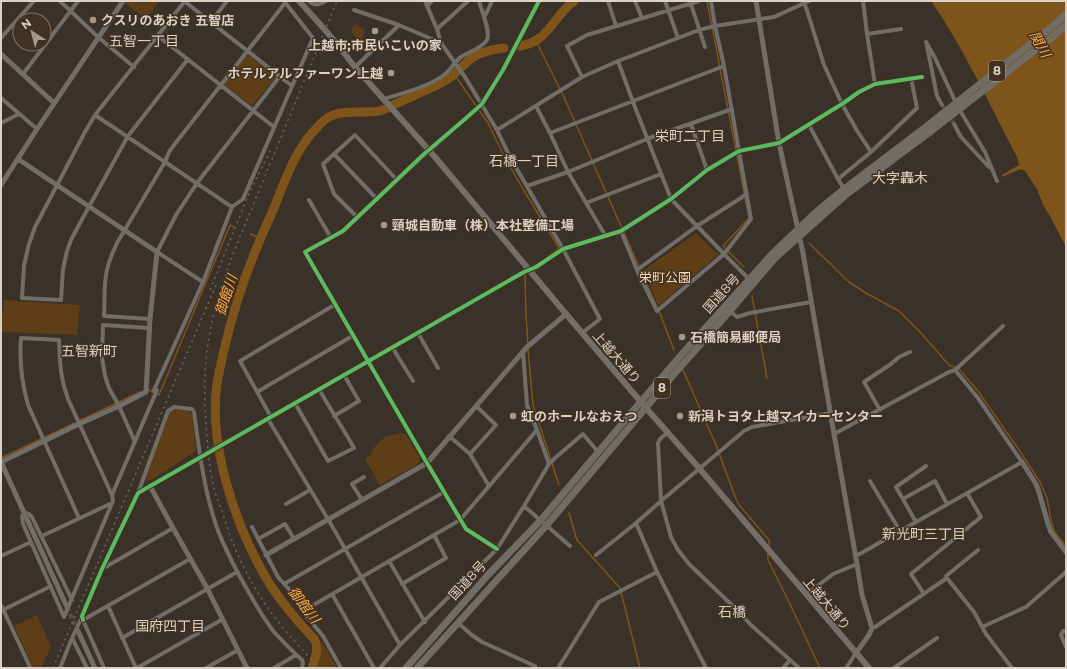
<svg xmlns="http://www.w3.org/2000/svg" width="1067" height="669" viewBox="0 0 1067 669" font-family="Montserrat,'Noto Sans JP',sans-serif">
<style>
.green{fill:#5d3e17}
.water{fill:#7f541a}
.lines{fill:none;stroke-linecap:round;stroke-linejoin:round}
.stream{stroke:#7f541a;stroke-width:1.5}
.river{stroke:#7f541a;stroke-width:9}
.minor-tunnel{stroke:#524940;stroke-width:4;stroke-dasharray:4 2;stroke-linecap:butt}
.tertiary-tunnel{stroke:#524940;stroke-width:5;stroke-dasharray:5 2.5;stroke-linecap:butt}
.minor{stroke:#716d69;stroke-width:4}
.tertiary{stroke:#716d69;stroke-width:5}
.secondary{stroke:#766f69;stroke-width:6}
.trunk{stroke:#726c66;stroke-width:7}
.rail{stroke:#6e6862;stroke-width:1.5;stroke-dasharray:2 4;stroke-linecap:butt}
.secondary-bridge{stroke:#766f69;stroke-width:6}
.trunk-bridge{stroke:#726c66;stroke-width:7}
.cycleway-casing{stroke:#413121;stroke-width:6}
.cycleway{stroke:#5cba63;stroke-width:4}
.poi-dot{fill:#a3998f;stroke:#413121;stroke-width:1.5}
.labels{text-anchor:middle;stroke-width:3;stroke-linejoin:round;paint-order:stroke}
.shield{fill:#413121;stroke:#ada195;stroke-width:1}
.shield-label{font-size:12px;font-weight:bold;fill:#dbd1c7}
.poi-label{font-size:13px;font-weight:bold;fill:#dbd1c7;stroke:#413121;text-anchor:start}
.park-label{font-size:13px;fill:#f8d6b2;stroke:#413121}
.street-label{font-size:13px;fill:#dbd1c7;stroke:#413121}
.neighbourhood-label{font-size:14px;fill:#dbd1c7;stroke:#413121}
.water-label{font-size:14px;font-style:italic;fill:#feab42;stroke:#413121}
</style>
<rect width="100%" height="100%" fill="#3a3128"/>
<!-- green -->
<path class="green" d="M128 1H158L159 2 146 19 126 4Z
M354 24 359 26V27L365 30 361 44 351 32Z
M247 54 276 77 252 106 223 84Z
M696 233 718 255 658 306 644 270Z
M4 300 80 305 77 335 2 332V322H1V311H3Z
M173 410H187L192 414 196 449 195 452 151 480 147 481 145 478V473L170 413Z
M400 433 406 434 420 458 418 464 380 485 365 459 372 453 373 449 378 443 385 437Z
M37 615 51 647 41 668H33L14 626Z
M322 641 337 668H315Z"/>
<!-- water -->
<path class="water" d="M931 1H1066V247L1050 216 1044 207 1037 189 1025 171 1021 169 1002 177V175L1019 165 1017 157C989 104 965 50 931 1Z"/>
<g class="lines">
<!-- stream -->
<path class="stream" d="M707 1 749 218 723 246 744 267
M536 41 563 95 656 305
M454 74 488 123 504 156 523 189 559 248 548 256
M250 234 260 238
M809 243 849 282 866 293 899 311 920 332 949 365 959 369 978 391 1021 453 1040 482 1047 498 1051 520 1055 533 1066 546
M525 273 526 316 528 345
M752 296 767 378
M659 311 674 350
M528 349 533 405 551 460
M683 370 716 445 736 499 740 506 769 540V546
M147 389 159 395 230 225 234 227
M79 421 140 392
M1 458 75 423
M552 463 559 485
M569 513 577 540 620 588 640 668
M768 552V560L789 602 820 668"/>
<!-- river -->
<path class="river" d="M520 46C550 41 553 16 574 1
M312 668C315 659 319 650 315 640 298 622 282 603 269 583 237 530 208 447 217 384 219 371 222 359 225 346 236 299 251 258 271 215 283 187 292 156 312 133 317 128 321 122 326 119 341 108 362 114 379 111 384 110 389 107 393 105 402 101 412 97 421 92 432 88 442 83 452 76 457 72 461 67 466 63 477 52 490 50 504 48"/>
<!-- minor-tunnel -->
<path class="minor-tunnel" d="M942 105 954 124"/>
<!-- tertiary-tunnel -->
<path class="tertiary-tunnel" d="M67 607 78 631"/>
<!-- minor -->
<path class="minor" d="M60 1 98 37 134 67
M184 1 292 86
M185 1 95 115 85 132 35 227 29 244 24 265 22 298 61 300 63 269 67 251 71 240 80 223 128 136 188 59
M309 1C314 6 321 5 326 1
M425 1 437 29 441 43
M608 1 616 26
M635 1 642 18
M665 1 678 38
M690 1 705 47
M804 1 824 65 842 104 856 129 871 152 838 179 844 189
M863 1 867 34 875 84
M427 6 432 1
M354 10 399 25 441 43 465 77 497 130 510 157 563 249 600 319 582 333
M484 18 492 1
M211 22 227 1
M437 29 468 1
M867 34 901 29
M158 36 274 127
M1 38 34 1
M926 42 935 58 956 103
M927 46 937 96 942 105
M618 61 633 102 671 199 724 254 749 279
M355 67 399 25
M23 74 78 1
M582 77 567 46 587 35 699 1
M1 98 37 129
M384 99C403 93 428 87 444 75 451 70 454 62 461 57 469 52 482 48 487 40 491 31 481 10 479 1
M536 106 550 133 568 172 605 235
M959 109 985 152 997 181
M95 115 232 207
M1 123 19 114
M691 124 707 170
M954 124 961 137 989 167
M809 125 838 179
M497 130 582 77 618 61 699 30 715 26 774 17 809 1
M550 133 724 66
M429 151 343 231 305 252 427 463 466 529 497 549
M871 152 917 108 911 78
M334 154 377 199
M527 186 568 172 647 139 732 109
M309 200 331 238
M586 203 661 174
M357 217 334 194 323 164 355 135 397 180
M621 231 637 270 657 311 724 254 751 219 724 66 715 26 711 1
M637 270 697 226 747 194
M203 282 157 252 176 215 197 183 280 76
M730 311 737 317 750 313 811 302
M150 319 104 316C105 300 103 282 108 266 110 258 114 250 117 243L165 162 169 152 174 145 285 3
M418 333 438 368
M392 347 413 381
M523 352 527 405 537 430 549 464
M257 392 354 335
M295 403 328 461 354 448C343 428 330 409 319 389
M880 410 864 382 891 364 899 357 910 352
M334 416 359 401 344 375
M271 417 240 361 336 304
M268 419 328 519 400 645
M667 433 660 439 658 443 661 501 671 537 678 550 689 564 735 608 751 625 799 668
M834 434 949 372 955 370 1003 326
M449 436 470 454 489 486
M135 442 119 406 109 388 105 376 102 358 103 325 149 328
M226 442 524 272 536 267 563 249 621 231 671 199 707 170 739 151 779 143 842 104 859 92 875 84 922 77
M470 454 496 425 476 406
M870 481 900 531
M138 493 168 411 174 407 192 409 194 412C199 449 204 490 216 525 224 548 236 570 248 591 256 605 264 619 274 632 283 642 292 651 302 660L303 663 302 668
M112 495 157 390H154L203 282 232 207 243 199 313 38 284 1
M903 499 935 481 947 504
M362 500 352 484 364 477
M286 504 310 490
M524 506 570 546
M916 522 896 487 926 466
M636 523 657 572 706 668
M252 527 278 577 294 595 308 618 323 636 341 668
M42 536 112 503
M258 539 285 524 294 539
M596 555 636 523 661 501 744 431 752 427 831 413
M1 556 31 542
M856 556 1022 462 978 398 955 370
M389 561 425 622
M102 569 173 528
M947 578 946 576 978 550
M284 584 444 492
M402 584 446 558 434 535
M332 594 374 668
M924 594 911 574 981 517 967 493
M806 595 833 574 857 564
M72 600 33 519C31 515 29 513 25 513L22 516 23 524 64 617 112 503 113 500 112 495 68 399C60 377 60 363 59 340L21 338C19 361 22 383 28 405L79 518
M1 605 30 667
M108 606 136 668
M3 610 51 586
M303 611 460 520 537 430
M83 620 82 616 102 569 138 493 150 486
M458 623 472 635 482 642 535 666
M982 627 1026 607 1066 572
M872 628 875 627 947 578 974 612 986 634 1012 668
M1066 631H1063L1061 635 1066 647
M72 638 82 617
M122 638 237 572
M60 668 72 638 87 668
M104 668 83 620 190 559
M137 668 223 619
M206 668 238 650
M274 668 296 655
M380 668 400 645 497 549 524 506 549 464 555 458 583 434 598 452
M558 668 599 602 657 572
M783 668 790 660
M846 668 856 653
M894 668 937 638"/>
<!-- tertiary -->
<path class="tertiary" d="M756 1 779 143 803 253 834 434 857 564 862 595 872 628 869 635 856 653
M1 54 54 103
M429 151 482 104 503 70 539 1
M1 185 37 129 123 1
M226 442 150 486 173 528 207 588 247 668
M1 462 79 424 119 406 146 392 150 319 157 252 18 159
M1 462 67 607
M1022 462 1036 484 1039 492 1048 524 1051 532 1066 552
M266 555 427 463 527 347 566 314
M78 631 95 668"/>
<!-- secondary -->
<path class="secondary" d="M299 1 319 23
M337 44 355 67 435 157 566 314 646 408 699 468 869 668"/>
<!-- trunk -->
<path class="trunk" d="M406 668 487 576 541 520 632 412 682 354 772 254 815 213 844 189 927 126
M417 668 546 526 675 373 730 311 775 258 847 194 930 132"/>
<!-- rail -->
<path class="rail" d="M210 290 250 191 271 149
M53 668 216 285
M320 668C298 646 277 623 260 596 243 570 231 541 222 511 219 504 216 496 214 488 210 472 208 454 207 437 204 401 203 368 210 332 215 305 224 279 233 254L337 1"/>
<!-- secondary-bridge -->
<path class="secondary-bridge" d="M319 23 337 44"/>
<!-- trunk-bridge -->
<path class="trunk-bridge" d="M927 126 1053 26 1066 14
M930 132 1051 38 1066 25"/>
<!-- cycleway casing -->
<g class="cycleway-casing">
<path id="cycleway" d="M497 549 466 529 427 463 305 252 343 231 423 155 465 119 482 104 503 70 539 1
M83 620 82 616 102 569 138 493 524 272 536 267 563 249 621 231 671 199 707 170 739 151 779 143 842 104 859 92 875 84 922 77"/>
</g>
<!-- cycleway -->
<use href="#cycleway" class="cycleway"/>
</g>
<!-- markers -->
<g class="poi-dot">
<circle cx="93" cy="20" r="4"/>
<circle cx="375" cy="31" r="4"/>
<circle cx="391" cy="73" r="4"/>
<circle cx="384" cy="225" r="4"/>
<circle cx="682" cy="337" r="4"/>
<circle cx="513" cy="416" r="4"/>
<circle cx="680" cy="416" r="4"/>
</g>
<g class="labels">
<!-- shield labels -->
<g class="shield">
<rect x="989" y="61" width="16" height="20" rx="3"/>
<rect x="654" y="378" width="16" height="20" rx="3"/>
</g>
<g class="shield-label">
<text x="997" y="75">8</text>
<text x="662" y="392">8</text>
</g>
<!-- poi labels -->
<g class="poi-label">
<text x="101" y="25">クスリのあおき 五智店</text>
<text x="375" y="50" text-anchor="middle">上越市;市民いこいの家</text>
<text x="383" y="78" text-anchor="end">ホテルアルファーワン上越</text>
<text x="392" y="230">頸城自動車（株）本社整備工場</text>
<text x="690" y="342">石橋簡易郵便局</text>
<text x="521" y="421">虹のホールなおえつ</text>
<text x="688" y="421">新潟トヨタ上越マイカーセンター</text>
</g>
<!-- park labels -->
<g class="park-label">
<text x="665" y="282">栄町公園</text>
</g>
<!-- street labels -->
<g class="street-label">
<text transform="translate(721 293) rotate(-48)" y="5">国道8号</text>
<text transform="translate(617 357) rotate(49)" y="5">上越大通り</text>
<text transform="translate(467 580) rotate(-47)" y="5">国道8号</text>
<text transform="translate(827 603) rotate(50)" y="5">上越大通り</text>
</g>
<!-- neighbourhood labels -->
<g class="neighbourhood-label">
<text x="144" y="46">五智一丁目</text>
<text x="690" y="141">栄町二丁目</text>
<text x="524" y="166">石橋一丁目</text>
<text x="900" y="183">大字轟木</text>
<text x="89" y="356">五智新町</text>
<text x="924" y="539">新光町三丁目</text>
<text x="732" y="617">石橋</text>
<text x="170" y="631">国府四丁目</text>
</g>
<!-- water labels -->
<g class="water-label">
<text transform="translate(1040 44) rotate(61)" y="5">関川</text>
<text transform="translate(226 295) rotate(-72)" y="5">御館川</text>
<text transform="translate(304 605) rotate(52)" y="5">御館川</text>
</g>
</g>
<!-- border -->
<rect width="1067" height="669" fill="none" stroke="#dbd1c7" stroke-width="4"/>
<!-- north arrow -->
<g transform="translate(32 32) rotate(324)"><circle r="19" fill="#413121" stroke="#7f7163"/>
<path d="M0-3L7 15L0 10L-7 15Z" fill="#a3998f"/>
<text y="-6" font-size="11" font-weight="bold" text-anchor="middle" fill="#dbd1c7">N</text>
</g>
</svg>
